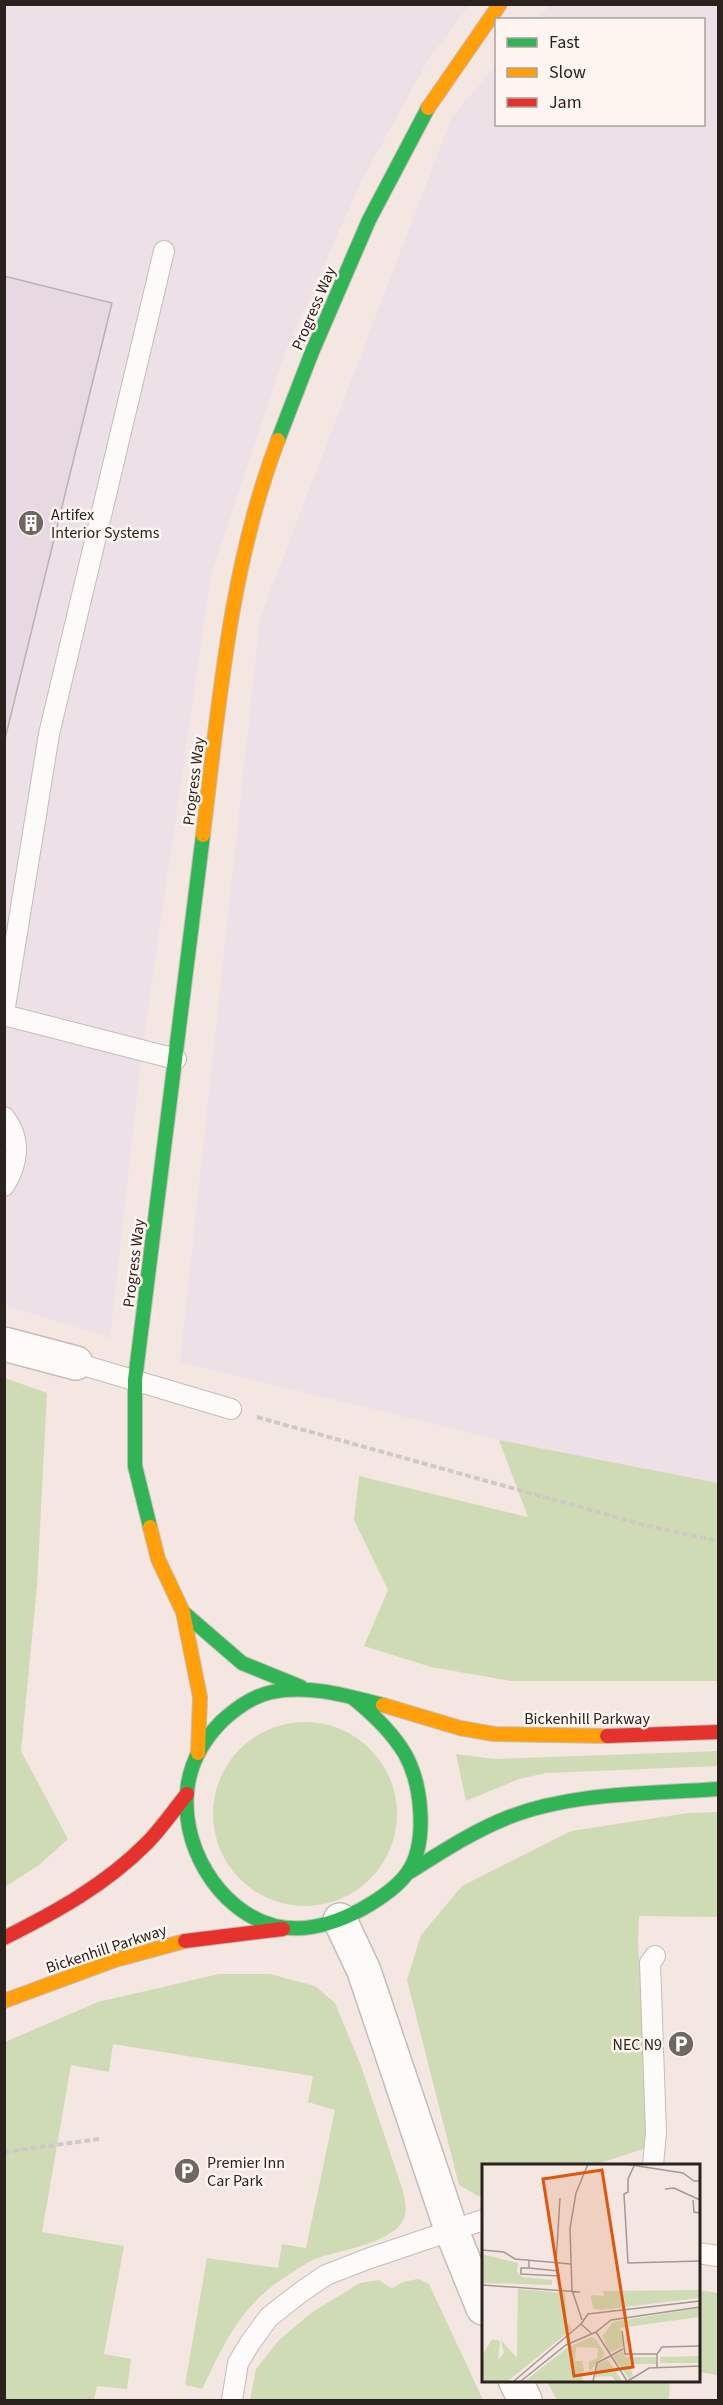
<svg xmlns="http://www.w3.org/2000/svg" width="723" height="2405" viewBox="0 0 723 2405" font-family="'Source Sans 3',sans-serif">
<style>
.industrial{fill:#eee0e7}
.green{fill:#cfdbb4}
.building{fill:#e7d8e2;stroke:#bab2b2;stroke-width:1.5}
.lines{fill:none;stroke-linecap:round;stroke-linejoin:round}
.lane-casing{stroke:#c6bcb7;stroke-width:22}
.street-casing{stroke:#c6bcb7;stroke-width:36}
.fast-casing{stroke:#c6bcb7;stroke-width:16}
.slow-casing{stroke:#c6bcb7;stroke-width:16}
.jam-casing{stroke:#c6bcb7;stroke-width:16}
.path{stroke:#cec9c6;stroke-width:4;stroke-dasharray:6 3;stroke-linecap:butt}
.lane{stroke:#fdfbfa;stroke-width:20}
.street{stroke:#fdfbfa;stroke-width:33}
.fast{stroke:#30b455;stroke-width:14}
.slow{stroke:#ff9f0a;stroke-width:14}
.jam{stroke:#e5322d;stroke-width:14}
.labels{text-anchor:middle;stroke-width:5;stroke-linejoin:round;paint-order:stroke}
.street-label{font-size:16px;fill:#2b221e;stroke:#fef5f0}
.poi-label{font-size:16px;fill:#2b221e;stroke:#fef5f0;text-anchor:start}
.inset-road{fill:none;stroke:#a49893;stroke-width:1.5}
.view{fill:#df560d;fill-opacity:0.15;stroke:#df560d;stroke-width:3}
.inset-edge{fill:none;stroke:#2b221e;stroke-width:3}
</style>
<rect width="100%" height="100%" fill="#f4e7e1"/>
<!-- industrial -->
<path class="industrial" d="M4 5H469L427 62 362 180 287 347 211 575 142 1051 110 1338 5 1305Z
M550 5H718V1483L499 1440 180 1362 260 618 452 117 496 66V124H704V20L537 19Z"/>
<!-- green -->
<path class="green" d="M5 1378 47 1393 37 1586 21 1751 68 1839 39 1865 5 1887Z
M499 1440 718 1483V1681H511L431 1667 364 1646 388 1590 354 1520 359 1476 528 1517Z
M213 1814a92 92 0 1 1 184 0a92 92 0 1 1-184 0Z
M718 1751V1766L546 1773 519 1779 466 1801 456 1754 495 1759Z
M718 1812V1917L639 1916 638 1942 650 2147 593 2165H483V2196H478L459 2185 407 1980 421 1935 462 1886 571 1831 688 1813Z
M219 1974H270L315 1986 335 2003 360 2063 402 2188C406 2204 410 2218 395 2230 374 2246 342 2250 318 2258 308 2261 299 2269 290 2274 241 2304 226 2340 202 2389L185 2385 207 2258 278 2268 282 2244 306 2248 335 2110 308 2102 313 2076 113 2044 109 2072 71 2065 42 2232 124 2246 104 2354 131 2359 127 2389 97 2386 94 2400H5V2042L98 2002Z
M418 2279 429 2284 483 2400H250L256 2369 279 2340 311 2313 337 2297 360 2283 379 2280 392 2289 402 2282Z
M698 2290 718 2293V2375L698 2372Z
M546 2380H670L669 2400H557Z"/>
<!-- building -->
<path class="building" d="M4 276 112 303 4 743Z"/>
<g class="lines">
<!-- lane casing -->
<g class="lane-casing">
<path id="lane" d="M4 1013 49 734 164 251
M4 1015 176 1059
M4 1117C21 1138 19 1163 4 1186
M76 1363 231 1409
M653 2165 656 2132 650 1963 655 1956
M698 2253 718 2256
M232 2400 238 2363 250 2343 269 2317 301 2292 326 2275 370 2258 483 2220"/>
</g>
<!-- street casing -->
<g class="street-casing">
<path id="street" d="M4 1344 76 1363
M340 1920 364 1971 451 2229 483 2308
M515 2380 525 2400"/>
</g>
<!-- fast casing -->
<g class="fast-casing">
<path id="fast" d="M278 440 312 352 369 220 428 108
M150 1527 135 1466V1380L203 835
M183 1612 242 1663 301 1687
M353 1698C373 1714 392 1732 405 1754 422 1784 428 1843 408 1872 398 1887 378 1900 362 1909 336 1923 305 1933 275 1926 217 1911 178 1842 188 1784 192 1760 205 1738 222 1721 236 1708 252 1696 272 1692 308 1684 348 1696 383 1705
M408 1873C440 1853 473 1831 509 1817 574 1792 649 1794 718 1789"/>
</g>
<!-- slow casing -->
<g class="slow-casing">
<path id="slow" d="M428 108 500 4
M203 835C219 703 230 566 278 440
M150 1527 158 1559 183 1612 200 1697 198 1753
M383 1705 460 1728 494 1734 607 1736
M4 2001 115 1960 185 1941"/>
</g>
<!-- jam casing -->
<g class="jam-casing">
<path id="jam" d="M607 1736 718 1732
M4 1938C56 1912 105 1885 146 1844 161 1829 173 1811 187 1794
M185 1941 283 1929"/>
</g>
<!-- path -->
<path class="path" d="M257 1417 648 1526 718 1541
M4 2152 99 2139"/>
<!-- lane -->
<use href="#lane" class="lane"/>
<!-- street -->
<use href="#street" class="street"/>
<!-- fast -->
<use href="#fast" class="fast"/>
<!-- slow -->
<use href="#slow" class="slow"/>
<!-- jam -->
<use href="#jam" class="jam"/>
</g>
<!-- icons -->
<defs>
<g id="building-disc" transform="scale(1.35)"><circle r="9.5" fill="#716762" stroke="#fef5f0"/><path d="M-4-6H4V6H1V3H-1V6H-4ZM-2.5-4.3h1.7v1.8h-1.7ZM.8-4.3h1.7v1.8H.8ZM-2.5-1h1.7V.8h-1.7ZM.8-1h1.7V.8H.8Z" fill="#fff"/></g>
<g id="parking-disc" transform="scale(1.35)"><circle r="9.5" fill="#716762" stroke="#fef5f0"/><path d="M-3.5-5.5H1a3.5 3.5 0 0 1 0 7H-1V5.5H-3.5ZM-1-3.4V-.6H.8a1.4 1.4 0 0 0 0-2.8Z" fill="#fff"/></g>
</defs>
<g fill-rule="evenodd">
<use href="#building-disc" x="31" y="523"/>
<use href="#parking-disc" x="681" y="2044"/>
<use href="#parking-disc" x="187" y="2171"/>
</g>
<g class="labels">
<!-- street labels -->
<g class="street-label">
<text transform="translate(313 308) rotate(-67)" y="6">Progress Way</text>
<text transform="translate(193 781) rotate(-83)" y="6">Progress Way</text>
<text transform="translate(133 1263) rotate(-83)" y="6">Progress Way</text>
<text x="587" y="1724">Bickenhill Parkway</text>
<text transform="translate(106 1948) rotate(-18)" y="6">Bickenhill Parkway</text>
</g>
<!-- poi labels -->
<g class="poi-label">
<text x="51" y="520">Artifex<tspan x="51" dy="18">Interior Systems</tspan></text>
<text x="662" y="2050" text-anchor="end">NEC N9</text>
<text x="207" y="2168">Premier Inn<tspan x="207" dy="18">Car Park</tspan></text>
</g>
</g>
<!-- overview -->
<g transform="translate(482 2164)">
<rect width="218" height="218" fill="#f4e7e1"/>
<path d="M0 90 36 99 35 108 40 113 70 116V121L0 119ZM36 125 83 129 85 158 90 165 26 217H0V192L10 175 18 177 16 196 22 189 19 176 35 194ZM217 126V134L118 146 112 145 109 135V131L123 132 120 127ZM217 144V153L138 164 142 182 128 189 120 172 131 158ZM109 173 114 175 123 190 107 208V197L115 195 116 184 94 183 93 197H100L102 206 100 217H43L85 184ZM141 187 143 193H174V200H147L151 212 147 215 131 192ZM217 192V199H178V193ZM125 196H126L140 217H134L129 212 112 213 116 200Z" fill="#cfdbb4"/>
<path class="inset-road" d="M143 0 201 9 212 17H218M152 2 146 15V28L142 30 146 99 218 97M183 25 192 24 218 36M211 36 212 48 218 49M0 86 22 88 33 95 89 100M74 98 78 34M47 104 76 107 77 112 39 110V104H47V96M0 121 98 128M100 156 90 126 88 64 94 29 106 0M140 167 143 190H175V203M114 168 145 217M109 169 99 160 106 150 218 137M175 190 180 183 218 182M32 217 99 160M39 217 84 181 114 168 129 156 218 143M111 217 115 199 141 185M146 217 167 204 218 202"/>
<path class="view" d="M120 6 151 203 92 212 61 15Z"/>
<rect width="218" height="218" class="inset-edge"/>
</g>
<!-- border -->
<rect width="723" height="2405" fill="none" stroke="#2b221e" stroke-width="12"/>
<!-- legend -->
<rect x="495" y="18" width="210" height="108" fill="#fef5f0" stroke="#aaa19c" stroke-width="1.5"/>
<rect x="507" y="38" width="30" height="9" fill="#30b455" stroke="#aaa19c" stroke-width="1.5"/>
<text x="549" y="48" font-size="18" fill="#2b221e">Fast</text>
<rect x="507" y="68" width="30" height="9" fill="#ff9f0a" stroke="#aaa19c" stroke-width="1.5"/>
<text x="549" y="78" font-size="18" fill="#2b221e">Slow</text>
<rect x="507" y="98" width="30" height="9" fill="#e5322d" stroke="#aaa19c" stroke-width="1.5"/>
<text x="549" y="108" font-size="18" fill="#2b221e">Jam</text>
</svg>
